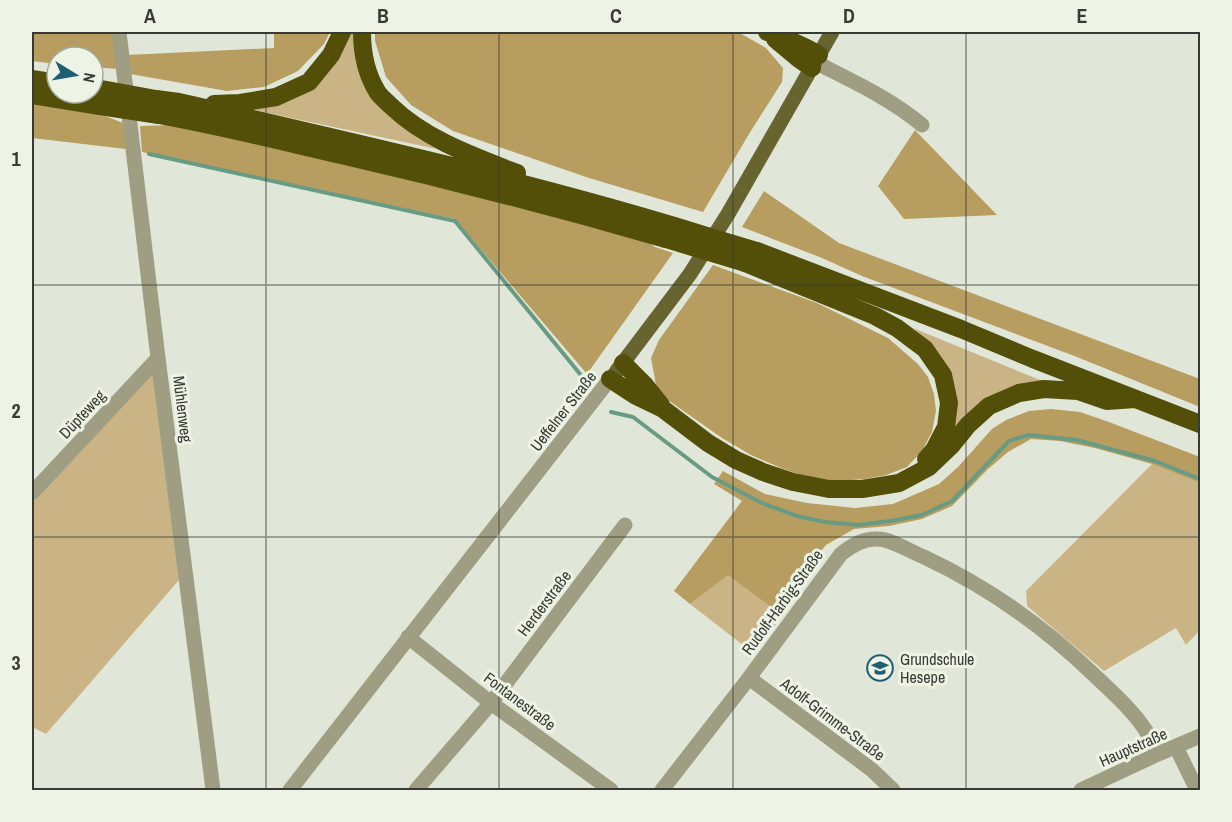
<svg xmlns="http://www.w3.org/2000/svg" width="1232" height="822" viewBox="0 0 1232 822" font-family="'Archivo Narrow',sans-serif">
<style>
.green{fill:#cab486}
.forest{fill:#b89d60}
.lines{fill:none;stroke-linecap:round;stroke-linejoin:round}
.stream{stroke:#689b84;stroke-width:4}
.minor{stroke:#9f9e83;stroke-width:15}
.major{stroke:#676430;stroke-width:15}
.highway{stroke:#534f08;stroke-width:18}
.highway-bridge{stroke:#534f08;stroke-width:18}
.grid{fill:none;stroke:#383b35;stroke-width:1.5;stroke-opacity:0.55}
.labels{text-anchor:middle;stroke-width:6;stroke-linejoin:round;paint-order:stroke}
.street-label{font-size:16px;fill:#383b35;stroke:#eef4e5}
.poi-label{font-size:16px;fill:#383b35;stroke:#eef4e5;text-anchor:start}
.neatline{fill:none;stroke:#383b35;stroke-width:2}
.grid-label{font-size:20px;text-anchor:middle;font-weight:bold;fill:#383b35}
</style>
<rect width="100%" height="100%" fill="#e1e7d8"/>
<!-- green -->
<path class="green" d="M348 32H355L362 75 446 151 254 110 278 105Z
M913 328 1045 382 948 439 931 343Z
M155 370 179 580 46 734 32 727V503Z
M1152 464 1200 483V630L1186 645 1176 628 1104 671 1027 606 1026 591Z
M728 574 783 616 752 652 690 604Z"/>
<!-- forest -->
<path class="forest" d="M32 32H114L117 69 93 67V57H57V64L32 61Z
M274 32H330L324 44 298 71 264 87 227 91 130 74 127 55 274 48Z
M375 32H738L766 48 783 68 782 82 749 134 703 212 589 178 453 131 411 105 386 77 375 41Z
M32 103 100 114 123 123 126 149 32 138Z
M173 125 358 164 648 242 655 247 673 253 587 374 455 219 142 152 140 126Z
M915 130 997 215 904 219 878 186Z
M764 191 839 243 1200 379V407L1077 357 862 276 822 258 742 227Z
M713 265 817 303 888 338 918 364 928 377 934 394 936 411 932 432 922 451 907 467 886 475 865 479 839 481 809 478 781 468 751 455 722 438 665 398 656 385 651 358 659 340Z
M1051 409 1080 412 1109 422 1200 457V483L1152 464 1095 448 1060 441 1031 439 1008 452 988 469 952 506 922 519 889 526 854 529 826 545 807 567 783 616 728 575 690 604 674 591 742 501 714 484 723 471 765 494 807 503 855 508 893 504 939 484 958 467 992 429 1006 420 1029 411Z"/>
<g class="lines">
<!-- stream -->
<path class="stream" d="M149 154 455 221 580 374
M611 412 633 417 712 477 762 503 797 516 825 522 858 525 890 521 922 515 952 501 1009 441 1028 435 1077 440 1155 461 1200 479"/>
<!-- minor -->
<path class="minor" d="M119 32 158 358 213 790
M815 62C852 81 890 98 922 125
M32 493 158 358
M408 637 491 703 611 790
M749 678 872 770 893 790
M1176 747 1197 790
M290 790 610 379
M416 790 491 703 625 525
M662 790 749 678 841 554C851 546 863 538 878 539 891 539 911 552 924 557 986 586 1043 626 1092 673 1111 691 1134 711 1148 734 1152 740 1155 747 1158 754
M1081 790 1158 754 1200 736"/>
<!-- major -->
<path class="major" d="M616 372 690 274 728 214 832 32"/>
<!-- highway -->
<path class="highway" d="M362 32C362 53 366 74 378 93 382 98 387 102 391 106 425 139 473 156 517 173
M767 32C785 38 802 44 819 55
M775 39 799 59 812 68
M32 79 57 83
M32 95 100 106
M156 99 179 102C356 143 533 182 707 236
M214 104 240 103 276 97 309 82 331 55 342 32
M159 115C220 126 280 141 341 155 450 180 558 208 666 239
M757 251 961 329 1033 359 1200 424
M745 263 875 316 897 328 925 349 943 375 949 403 946 427 934 450 926 459
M623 363 645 385 661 405
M610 379 636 396 663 409 708 443 736 460 763 472 793 482 829 489H862L899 483 929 467 951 446 968 425 989 406 1019 393 1044 389 1078 391 1107 401 1135 399"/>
<!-- highway-bridge -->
<path class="highway-bridge" d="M96 88 156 99
M100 106 159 115
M707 236 757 251
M666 239 745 263"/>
</g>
<!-- grid -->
<path class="grid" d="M266 32V790M499 32V790M733 32V790M966 32V790M32 285H1200M32 537H1200"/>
<!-- icons -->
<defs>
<g id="school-ring" transform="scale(1.35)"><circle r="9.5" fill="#eef4e5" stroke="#1f5d74" stroke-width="1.5"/><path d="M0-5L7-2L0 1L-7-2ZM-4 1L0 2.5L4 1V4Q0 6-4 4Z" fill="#1f5d74"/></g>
</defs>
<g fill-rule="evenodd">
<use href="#school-ring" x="880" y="668"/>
</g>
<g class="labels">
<!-- street labels -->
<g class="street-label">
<text transform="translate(183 409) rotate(83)" y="6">Mühlenweg</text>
<text transform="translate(563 411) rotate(-52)" y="6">Ueffelner Straße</text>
<text transform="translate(82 414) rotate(-47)" y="6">Düpteweg</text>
<text transform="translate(782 602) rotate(-54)" y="6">Rudolf-Harbig-Straße</text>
<text transform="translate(544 603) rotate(-53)" y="6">Herderstraße</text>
<text transform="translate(520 701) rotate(37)" y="6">Fontanestraße</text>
<text transform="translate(833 719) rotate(37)" y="6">Adolf-Grimme-Straße</text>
<text transform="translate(1133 747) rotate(-24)" y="6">Hauptstraße</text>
</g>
<!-- poi labels -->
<g class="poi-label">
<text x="900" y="665">Grundschule<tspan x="900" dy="18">Hesepe</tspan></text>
</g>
</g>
<!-- border -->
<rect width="1232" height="822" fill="none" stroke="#eef4e5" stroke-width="66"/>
<!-- north arrow -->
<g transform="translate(75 75) rotate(101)"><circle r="28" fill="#eef4e5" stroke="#a5aa9f" stroke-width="1.5"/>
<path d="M0-4.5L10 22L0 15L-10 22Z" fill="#1f5d74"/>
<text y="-9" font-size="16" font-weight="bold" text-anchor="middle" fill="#383b35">N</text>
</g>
<rect x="33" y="33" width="1166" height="756" class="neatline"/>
<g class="grid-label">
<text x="150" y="23">A</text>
<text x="383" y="23">B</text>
<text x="616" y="23">C</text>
<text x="849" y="23">D</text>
<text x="1082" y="23">E</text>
<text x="16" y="166">1</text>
<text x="16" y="418">2</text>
<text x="16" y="670">3</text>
</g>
</svg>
